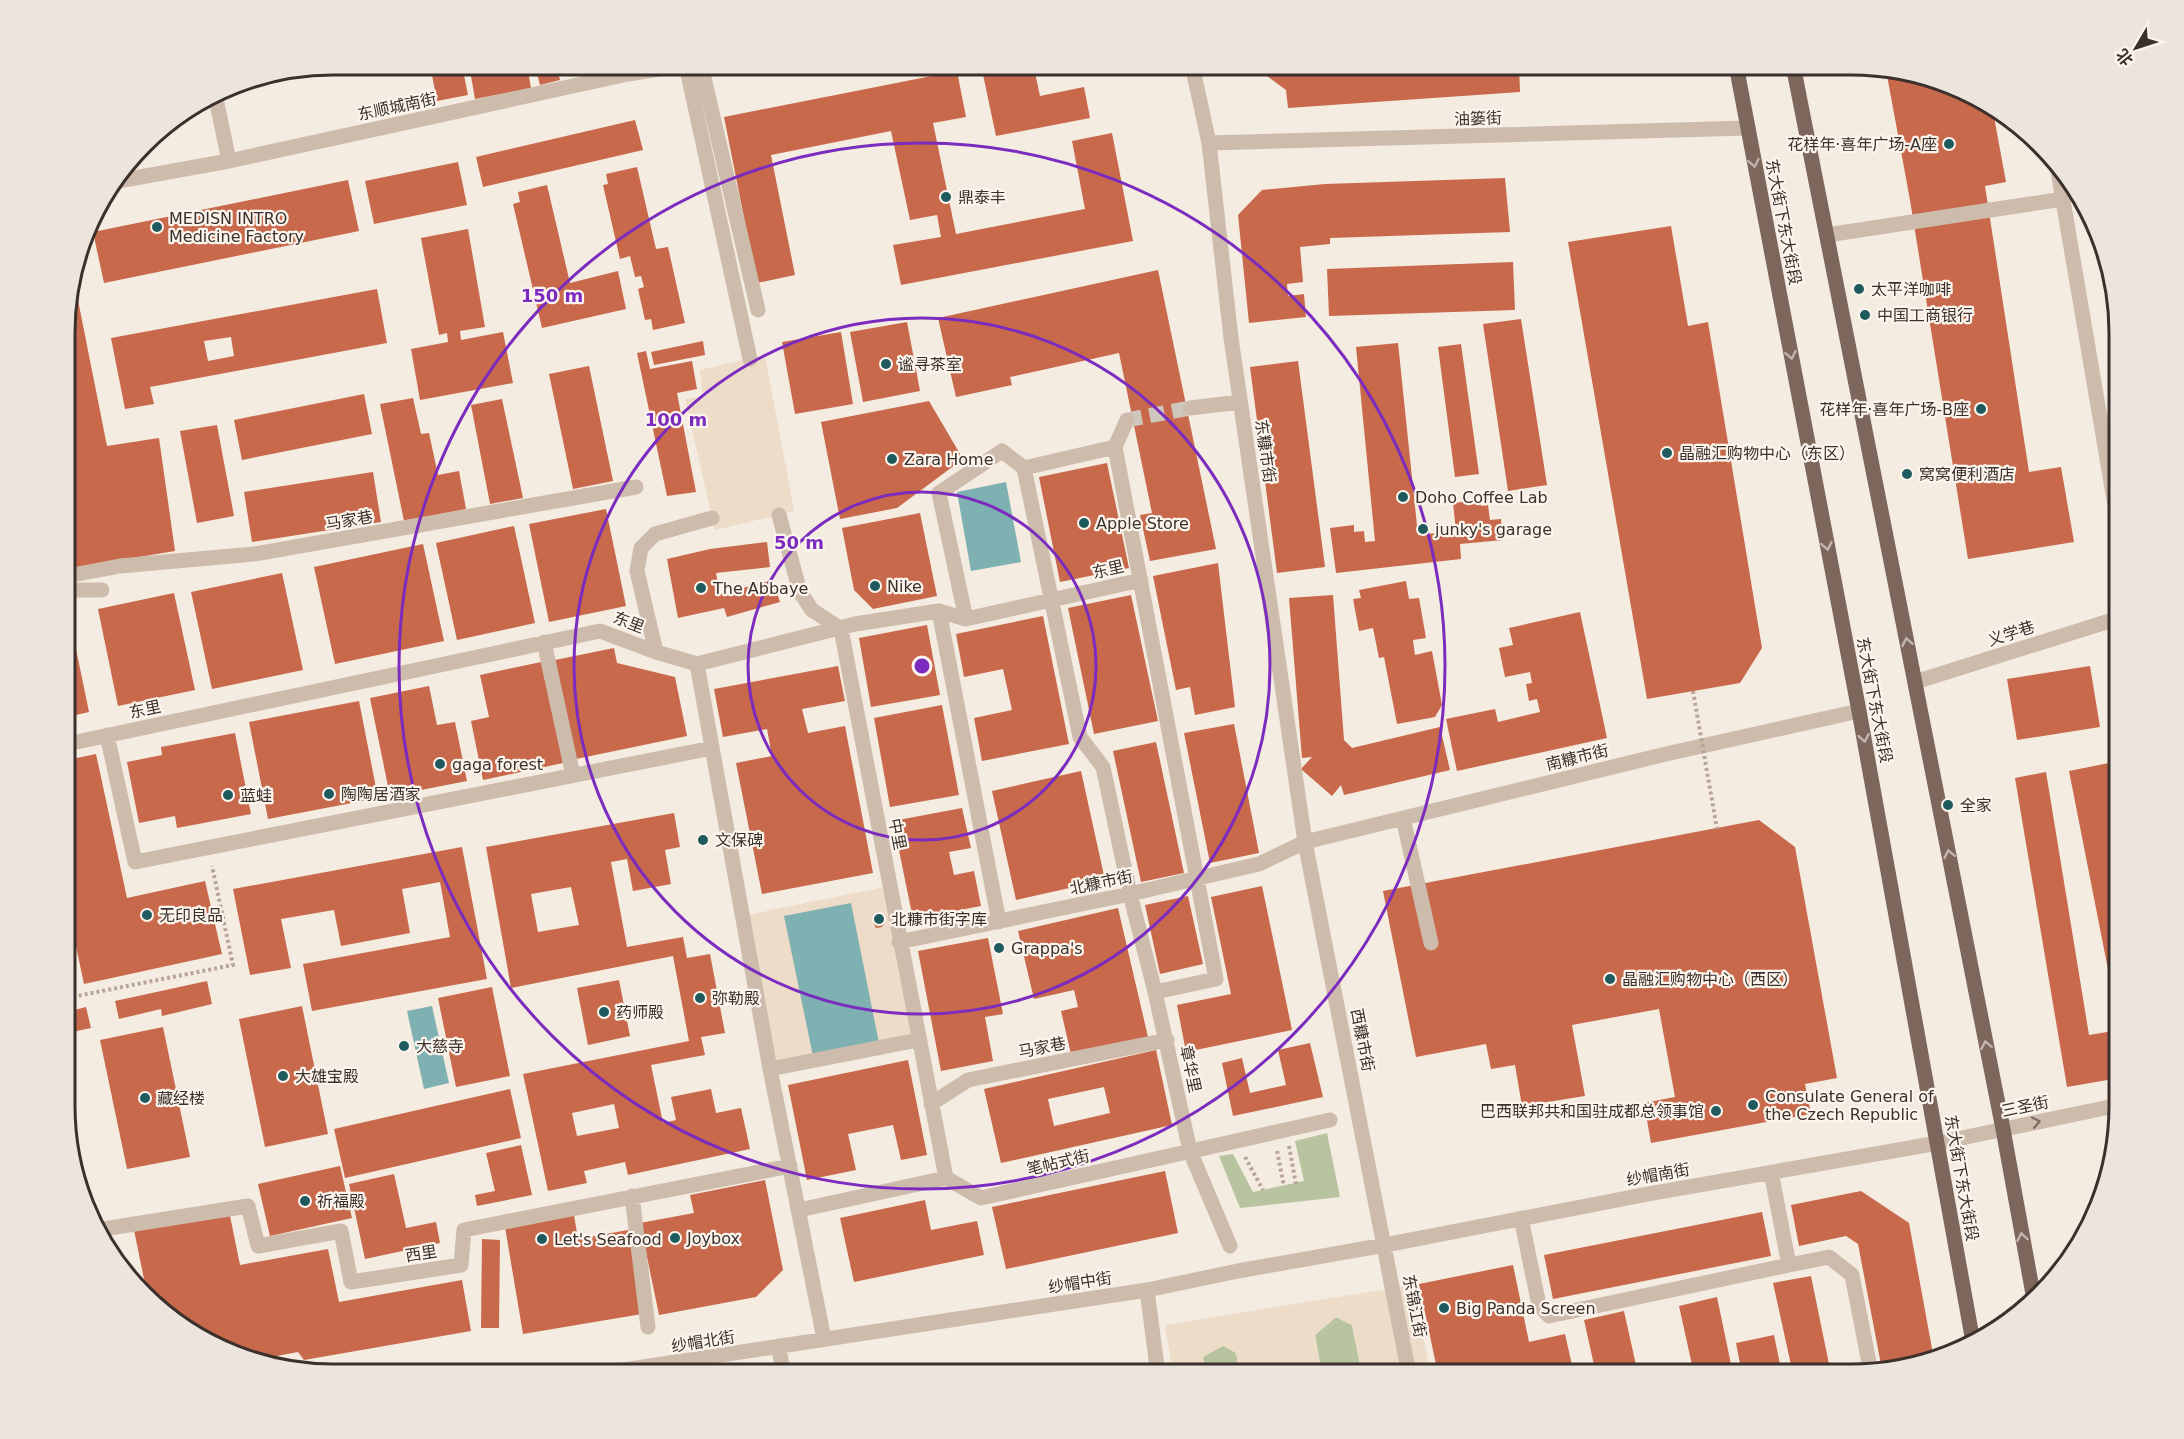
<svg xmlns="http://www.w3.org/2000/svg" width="2184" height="1439" viewBox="0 0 2184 1439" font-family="'DejaVu Sans','Noto Sans SC',sans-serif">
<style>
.green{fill:#b8c4a0}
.plaza{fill:#ecdcc8}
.water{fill:#7fb0b2}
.building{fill:#c8694b;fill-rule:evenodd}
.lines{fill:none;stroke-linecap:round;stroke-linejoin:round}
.minor-tunnel{stroke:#cfc6bd;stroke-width:15;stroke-dasharray:15 8;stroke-linecap:butt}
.path{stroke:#b9a596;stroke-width:4;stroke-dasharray:3 3;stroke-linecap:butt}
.minor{stroke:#cdbbac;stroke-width:15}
.major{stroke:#7d675c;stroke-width:15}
.path-bridge{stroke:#b9a596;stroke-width:4;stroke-dasharray:3 3;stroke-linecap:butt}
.oneway{stroke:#c2b5ac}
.oneway2{stroke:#7d6f65}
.ring{fill:none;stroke:#7b2cbf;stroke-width:3}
.poi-dot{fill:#1f5a5e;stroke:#fbf5ee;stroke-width:2}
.labels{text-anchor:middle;stroke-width:4.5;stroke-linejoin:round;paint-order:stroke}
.street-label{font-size:16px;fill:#3b302b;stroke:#fbf5ee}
.poi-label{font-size:16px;fill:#3b302b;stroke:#fbf5ee;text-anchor:start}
.rim{fill:none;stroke:#3b302b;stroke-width:3}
.centre{fill:#7b2cbf;stroke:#fbf5ee;stroke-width:3}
.ring-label{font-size:18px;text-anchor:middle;font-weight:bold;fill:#7b2cbf;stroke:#fbf5ee;stroke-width:4.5;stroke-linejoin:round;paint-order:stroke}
</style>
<rect width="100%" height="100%" fill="#f4ebe1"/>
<!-- green -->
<path class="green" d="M1327 1133 1340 1197 1240 1208 1219 1156 1233 1154 1253 1192 1304 1181 1295 1141Z
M1336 1317 1352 1325 1362 1374H1322L1315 1335Z
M1223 1345 1236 1353 1240 1374H1205L1203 1357Z"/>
<!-- plaza -->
<path class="plaza" d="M765 355 794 511 715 530 685 399 703 397 700 370Z
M889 886 918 1040 770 1069 743 916Z
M1412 1285 1431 1374H1362L1352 1325 1336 1317 1315 1335 1322 1374H1240L1236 1353 1223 1346 1203 1357 1205 1374H1173L1165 1325Z"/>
<!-- water -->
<path class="water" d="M1006 482 1021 562 971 571 957 492Z
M851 903 879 1043 813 1056 784 916Z
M432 1006 449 1083 424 1089 407 1011Z"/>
<!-- building -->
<path class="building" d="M430 65H462L468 95 437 101Z
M484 65H515L516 66 527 65 531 88 475 99 471 76 486 73Z
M535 65H556L560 80 540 85Z
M590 65H617L618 67 593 74Z
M981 65H1045L1034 68 1040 96 1084 87 1090 118 996 136Z
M1252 65H1519L1520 92 1288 108 1286 90Z
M1886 70 1937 79 1992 106 2006 182 1985 186 2029 472 2061 467 2074 542 1968 559 1910 200Z
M957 71 966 117 933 123 956 234 1085 209 1072 141 1112 133 1133 241 901 285 893 245 941 237 937 215 910 220 891 131 771 155 795 275 757 283 724 117Z
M635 120 643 150 483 187 476 157Z
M458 162 467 205 374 224 365 181Z
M637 167 656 249 668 247 685 323 653 330 651 319 645 320 638 289 644 287 641 276 635 277 630 256 620 259 603 185 608 184 606 174Z
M1505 178 1510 232 1330 238V244L1300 247 1303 282 1287 284 1288 296 1304 294 1306 317 1249 323 1238 215 1262 190 1325 184Z
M348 180 359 231 104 283 93 232Z
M547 185 570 283 618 271 626 309 542 328 513 204 520 202 518 192Z
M1671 226 1688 326 1708 322 1762 648 1740 683 1647 699 1568 242Z
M468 229 485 327 460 331 461 340 503 332 513 383 420 400 411 349 448 342 447 333 439 335 421 238Z
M1513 262 1515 310 1329 316 1327 269Z
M1158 270 1216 549 1150 561 1140 515 1152 513 1119 353 1010 377 1012 385 956 397 938 318Z
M75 285 107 446 159 438 175 551 67 569V399L76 397 67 358V298L71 286Z
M377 289 387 343 150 387 154 404 125 409 111 338ZM231 337 234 356 208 361 204 341Z
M1521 319 1547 485 1508 491 1483 324Z
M907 322 920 391 863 402 850 332Z
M841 332 853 404 795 414 782 342Z
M703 341 705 355 654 365 651 352Z
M1398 343 1418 535 1456 531 1453 503 1480 500 1481 506 1488 505 1490 520 1501 519 1503 540 1460 544 1461 559 1336 573 1330 528 1354 525V532L1364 531 1365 542 1375 541 1356 347Z
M1461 344 1479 474 1455 477 1438 347Z
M646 351 650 369 692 361 697 389 677 393 696 492 667 496 637 353Z
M1298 361 1325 567 1277 573 1250 367Z
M589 366 613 481 573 489 549 374Z
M364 394 372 434 242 460 234 420Z
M413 398 421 434 429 433 438 475 459 471 466 509 404 521 380 404Z
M502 399 523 498 490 504 471 405Z
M929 401 963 459 897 508 840 519 821 422Z
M217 425 234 516 197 523 180 431Z
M1107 463 1129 568 1060 582 1039 477Z
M373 472 381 522 252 542 244 492Z
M606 509 626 606 549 622 529 524Z
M920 513 937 596 873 609 854 590 842 528Z
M514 526 535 623 457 640 436 543Z
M767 542 770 567 716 573 720 594 773 580 780 602 727 617 724 608 678 618 667 559 710 549Z
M423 544 444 641 335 664 314 567Z
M1218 563 1235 707 1195 715 1190 687 1176 690 1153 576Z
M282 573 303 670 212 689 191 592Z
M1406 581 1409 599 1419 598 1426 638 1413 640 1415 655 1432 651 1442 705 1435 717 1397 724 1384 657 1379 658 1373 628 1359 631 1353 599 1361 598 1359 590Z
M174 593 195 690 118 706 98 609Z
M1131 595 1158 721 1094 734 1068 608Z
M1333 595 1344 740 1352 748 1440 727 1450 770 1344 795 1341 785 1332 796 1301 769 1312 757 1302 758 1289 598Z
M1580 612 1607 738 1457 771 1446 719 1495 709 1498 722 1540 712 1537 699 1529 701 1526 684 1532 683 1530 672 1505 677 1499 648 1513 645 1509 628Z
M67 615H69L89 712 67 717Z
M1043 616 1069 744 982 761 974 718 1012 710 1003 669 964 677 956 634Z
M927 625 940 695 871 707 859 638Z
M2119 647V672H2118L2112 649Z
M614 648 617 663 675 677 687 736 576 759 555 660Z
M541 662 563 763 483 780 471 721 489 717 480 675Z
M838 666 845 701 802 709 808 733 845 726 873 873 762 894 736 763 772 756 767 729 723 737 714 689Z
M2090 666 2100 727 2017 740 2007 679Z
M429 686 437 725 455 722 467 781 390 796 370 698Z
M359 701 378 798 268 819 249 722Z
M942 705 959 795 890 807 874 718Z
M1234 724 1259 853 1210 863 1184 733Z
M235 733 251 814 177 828 175 816 139 823 127 762 162 755 161 747Z
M1156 742 1184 873 1141 882 1113 751Z
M96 754 127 898 205 881 222 954 84 984 67 904V760Z
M2114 762 2119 785V1009L2116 1010 2069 771Z
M1081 771 1105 880 1016 900 992 791Z
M2046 772 2089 1035 2119 1030V1078L2067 1087 2015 778Z
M962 808 971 848 949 852 954 875 974 871 981 906 913 919 893 821Z
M674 813 680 847 665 850 671 884 633 891 627 859 611 862 627 947 683 937 687 958 710 954 725 1033 701 1037 705 1055 651 1065 663 1123 676 1120 671 1097 711 1089 716 1113 741 1108 750 1149 628 1175 625 1162 584 1171 587 1183 548 1191 523 1074 689 1041 673 956 511 988 486 847ZM571 887 579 925 538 932 531 894ZM614 1104 619 1128 577 1136 572 1113Z
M1759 820 1795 847 1837 1078 1805 1084 1811 1114 1651 1143 1644 1103 1675 1097 1659 1009 1572 1025 1585 1096 1522 1106 1515 1065 1491 1069 1486 1044 1416 1057 1383 891Z
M462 847 487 979 312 1011 303 964 450 937 440 882 402 889 410 933 341 946 334 910 281 919 291 968 250 975 233 889Z
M1262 886 1292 1030 1186 1052 1177 1005 1231 994 1211 897Z
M1188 896 1203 964 1160 974 1145 905Z
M1118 908 1148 1037 1071 1054 1061 1011 1078 1007 1074 990 1034 999 1018 931Z
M881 916 885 922 882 927 876 928 873 922 875 917Z
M988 938 1003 1014 985 1017 993 1061 941 1071 918 951Z
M619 980 630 1036 588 1045 577 988Z
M207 981 212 1004 162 1016 161 1009 119 1019 115 1001Z
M492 987 510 1076 456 1087 438 998Z
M302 1006 328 1134 265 1147 239 1019Z
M86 1007 91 1028 67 1033V1012Z
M163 1027 190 1157 127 1169 100 1040Z
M1310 1043 1323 1097 1233 1116 1222 1063 1242 1058 1250 1093 1286 1085 1278 1050Z
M1156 1050 1172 1125 1001 1163 984 1089ZM1104 1087 1110 1113 1054 1126 1048 1099Z
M908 1060 927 1155 901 1160 893 1125 848 1134 856 1170 807 1180 788 1085Z
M510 1089 521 1138 345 1178 334 1129Z
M521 1145 532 1195 477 1206 475 1195 495 1191 486 1153Z
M340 1166 352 1218 270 1236 258 1184Z
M1165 1171 1178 1233 1006 1269 992 1207Z
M394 1174 406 1228 436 1222 440 1243 365 1259 349 1184Z
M765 1180 783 1270 756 1297 659 1315 640 1223 694 1213 690 1195Z
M1861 1191 1909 1223 1933 1354 1882 1370 1858 1244 1846 1236 1799 1246 1791 1205Z
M925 1200 931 1230 977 1221 984 1255 854 1282 840 1218Z
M229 1211 240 1265 328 1249 339 1302 462 1280 471 1331 304 1360 298 1352 250 1361 183 1329 146 1289 134 1230Z
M1762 1212 1771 1256 1553 1299 1544 1255Z
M574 1215 578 1239 628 1230 642 1314 523 1334 505 1227Z
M482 1239 500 1240 499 1328H481Z
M1513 1265 1529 1342 1565 1334 1574 1374H1438L1419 1284Z
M1811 1276 1831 1374H1793L1773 1283Z
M1717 1297 1733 1374H1694L1679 1306Z
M1624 1311 1638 1374H1596L1584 1320Z
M1774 1335 1782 1374H1742L1736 1343Z"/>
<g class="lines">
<!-- minor-tunnel -->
<path class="minor-tunnel" d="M1127 420 1190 408"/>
<!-- path -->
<path class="path" d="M67 998 233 965 212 866
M1289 1146 1296 1184
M1277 1151 1284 1186
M1245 1157 1263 1190"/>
<!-- minor -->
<path class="minor" d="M686 65 750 359
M701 65 758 310
M1192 65 1209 143 1231 338 1305 842 1409 1374
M215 94 229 161
M1209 143 1748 128
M2058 171 2119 529
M118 181 229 161 628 74 684 65
M1827 235 2063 199
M1190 408 1240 402
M1115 447 1127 420
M779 515 800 592 812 610 841 629 946 1178
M67 576 120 566 254 554 636 487
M67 590H102
M939 611 999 922
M966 619 939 493 1002 451 1024 468
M544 642 573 775
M656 652 637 571 641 548 655 534 712 518
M697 664 770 1069 824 1339
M1915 682 2119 618
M107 735 135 862 712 748
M67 744 600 631 656 652 697 664 855 624 939 611 966 619 1141 580
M1403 818 1431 943
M899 942 1130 894 1259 864 1305 842 1666 754 1859 711
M1155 992 1216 979 1115 447 1024 468 1080 737 1103 767 1130 894 1155 992 1190 1151 1230 1246
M770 1069 918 1040
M931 1104 968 1080 1167 1040
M632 1196 648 1327
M799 1210 946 1178 981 1198 1330 1120
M1521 1218 1539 1305 1549 1316 1789 1265 1771 1172
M97 1230 248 1206 258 1246 341 1231 351 1282 461 1265 464 1230 790 1166
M1789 1265 1829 1257 1852 1275 1871 1373
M1147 1290 1158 1374
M778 1346 784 1374
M597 1374 1147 1290 1238 1271 1385 1245 1648 1194 1938 1143 2119 1105"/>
<!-- major -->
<path class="major" d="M1736 65 1859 711 1973 1342
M1793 65 2003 1129 2033 1294"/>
<!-- path-bridge -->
<path class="path-bridge" d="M1693 691 1717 829"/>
</g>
<!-- one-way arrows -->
<defs><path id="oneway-chevron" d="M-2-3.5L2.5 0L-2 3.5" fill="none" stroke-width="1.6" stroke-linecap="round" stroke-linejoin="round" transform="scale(1.5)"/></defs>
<g class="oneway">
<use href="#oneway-chevron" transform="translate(1754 163) rotate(79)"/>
<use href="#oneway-chevron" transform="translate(1791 355) rotate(79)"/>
<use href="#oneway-chevron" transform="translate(1827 546) rotate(79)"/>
<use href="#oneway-chevron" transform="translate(1907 642) rotate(-101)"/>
<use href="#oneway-chevron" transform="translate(1864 738) rotate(80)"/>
<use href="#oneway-chevron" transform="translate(1949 854) rotate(-101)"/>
<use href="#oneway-chevron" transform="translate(1986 1045) rotate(-101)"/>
<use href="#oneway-chevron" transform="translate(2022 1237) rotate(-100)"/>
</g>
<use class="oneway2" href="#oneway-chevron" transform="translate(2036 1122) rotate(-12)"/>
<!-- distance rings -->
<g class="ring">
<circle cx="922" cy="666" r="174"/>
<circle cx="922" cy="666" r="348"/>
<circle cx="922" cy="666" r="523"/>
</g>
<!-- markers -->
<g class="poi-dot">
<circle cx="1949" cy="144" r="6"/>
<circle cx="946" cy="197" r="6"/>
<circle cx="157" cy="227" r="6"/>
<circle cx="1859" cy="289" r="6"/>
<circle cx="1865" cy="315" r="6"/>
<circle cx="886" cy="364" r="6"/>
<circle cx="1981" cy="409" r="6"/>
<circle cx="1667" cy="453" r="6"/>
<circle cx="892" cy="459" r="6"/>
<circle cx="1907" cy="474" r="6"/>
<circle cx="1403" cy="497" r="6"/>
<circle cx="1084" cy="523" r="6"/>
<circle cx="1423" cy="529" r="6"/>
<circle cx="875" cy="586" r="6"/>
<circle cx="701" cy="588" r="6"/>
<circle cx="440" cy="764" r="6"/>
<circle cx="329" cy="794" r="6"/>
<circle cx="228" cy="795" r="6"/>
<circle cx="1948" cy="805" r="6"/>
<circle cx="703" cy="840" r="6"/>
<circle cx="147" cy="915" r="6"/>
<circle cx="879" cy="919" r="6"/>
<circle cx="999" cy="948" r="6"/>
<circle cx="1610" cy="979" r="6"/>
<circle cx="700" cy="998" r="6"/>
<circle cx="604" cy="1012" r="6"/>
<circle cx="404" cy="1046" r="6"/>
<circle cx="283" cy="1076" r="6"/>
<circle cx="145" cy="1098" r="6"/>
<circle cx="1753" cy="1105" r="6"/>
<circle cx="1716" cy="1111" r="6"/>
<circle cx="305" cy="1201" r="6"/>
<circle cx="675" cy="1238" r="6"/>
<circle cx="542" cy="1239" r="6"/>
<circle cx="1444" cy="1308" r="6"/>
</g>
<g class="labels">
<!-- street labels -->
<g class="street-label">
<text transform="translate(397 106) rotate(-12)" y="6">东顺城南街</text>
<text transform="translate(1478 118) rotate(-2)" y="6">油篓街</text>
<text transform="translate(1784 222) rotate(79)" y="6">东大街下东大街段</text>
<text transform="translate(1266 451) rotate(82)" y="6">东糠市街</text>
<text transform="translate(349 520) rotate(-10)" y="6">马家巷</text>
<text transform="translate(1108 569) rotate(-13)" y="6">东里</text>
<text transform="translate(629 622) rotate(21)" y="6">东里</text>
<text transform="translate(2011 633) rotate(-18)" y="6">义学巷</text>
<text transform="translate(1875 700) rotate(79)" y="6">东大街下东大街段</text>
<text transform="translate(145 709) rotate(-12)" y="6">东里</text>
<text transform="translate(1577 757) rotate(-14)" y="6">南糠市街</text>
<text transform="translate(898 834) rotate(79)" y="6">中里</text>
<text transform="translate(1101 882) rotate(-12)" y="6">北糠市街</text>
<text transform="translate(1363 1040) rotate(79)" y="6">西糠市街</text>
<text transform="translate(1042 1047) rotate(-11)" y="6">马家巷</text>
<text transform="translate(1191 1069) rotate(78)" y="6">章华里</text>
<text transform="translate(2025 1106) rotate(-12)" y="6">三圣街</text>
<text transform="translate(1058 1162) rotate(-13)" y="6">笔帖式街</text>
<text transform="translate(1658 1174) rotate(-10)" y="6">纱帽南街</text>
<text transform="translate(1962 1178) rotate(80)" y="6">东大街下东大街段</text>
<text transform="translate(421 1253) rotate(-9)" y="6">西里</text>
<text transform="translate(1080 1282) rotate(-9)" y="6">纱帽中街</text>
<text transform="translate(1415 1306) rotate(79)" y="6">东锦江街</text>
<text transform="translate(703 1341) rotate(-9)" y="6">纱帽北街</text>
</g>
<!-- poi labels -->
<g class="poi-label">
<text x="1937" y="150" text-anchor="end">花样年·喜年广场-A座</text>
<text x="958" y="203">鼎泰丰</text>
<text x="169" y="224">MEDISN INTRO<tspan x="169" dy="18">Medicine Factory</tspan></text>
<text x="1871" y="295">太平洋咖啡</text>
<text x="1877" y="321">中国工商银行</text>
<text x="898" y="370">谧寻茶室</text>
<text x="1969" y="415" text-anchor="end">花样年·喜年广场-B座</text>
<text x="1679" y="459">晶融汇购物中心（东区）</text>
<text x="904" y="465">Zara Home</text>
<text x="1919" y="480">窝窝便利酒店</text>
<text x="1415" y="503">Doho Coffee Lab</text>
<text x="1096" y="529">Apple Store</text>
<text x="1435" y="535">junky's garage</text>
<text x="887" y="592">Nike</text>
<text x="713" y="594">The Abbaye</text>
<text x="452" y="770">gaga forest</text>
<text x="341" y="800">陶陶居酒家</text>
<text x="240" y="801">蓝蛙</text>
<text x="1960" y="811">全家</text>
<text x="715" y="846">文保碑</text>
<text x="159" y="921">无印良品</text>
<text x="891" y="925">北糠市街字库</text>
<text x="1011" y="954">Grappa's</text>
<text x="1622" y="985">晶融汇购物中心（西区）</text>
<text x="712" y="1004">弥勒殿</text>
<text x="616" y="1018">药师殿</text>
<text x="416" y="1052">大慈寺</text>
<text x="295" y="1082">大雄宝殿</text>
<text x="1765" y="1102">Consulate General of<tspan x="1765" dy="18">the Czech Republic</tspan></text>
<text x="157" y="1104">藏经楼</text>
<text x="1704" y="1117" text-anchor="end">巴西联邦共和国驻成都总领事馆</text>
<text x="317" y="1207">祈福殿</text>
<text x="687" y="1244">Joybox</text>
<text x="554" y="1245">Let's Seafood</text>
<text x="1456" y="1314">Big Panda Screen</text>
</g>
</g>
<!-- crop -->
<path d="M0 0H2184V1439H0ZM333 75H1851A258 258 0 0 1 2109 333V1106A258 258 0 0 1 1851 1364H333A258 258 0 0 1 75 1106V333A258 258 0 0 1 333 75Z" fill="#ece5de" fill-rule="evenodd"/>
<path class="rim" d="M333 75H1851A258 258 0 0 1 2109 333V1106A258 258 0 0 1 1851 1364H333A258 258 0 0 1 75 1106V333A258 258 0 0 1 333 75Z"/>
<circle cx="922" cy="666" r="9" class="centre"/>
<g class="ring-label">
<text x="552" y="302">150 m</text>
<text x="676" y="426">100 m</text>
<text x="799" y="549">50 m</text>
</g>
<!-- north arrow -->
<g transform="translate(2136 48) rotate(231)" stroke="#fbf5ee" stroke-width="4.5" paint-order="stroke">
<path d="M0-4.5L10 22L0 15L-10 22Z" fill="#3b302b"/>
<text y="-9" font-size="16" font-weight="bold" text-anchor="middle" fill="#3b302b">北</text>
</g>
</svg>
